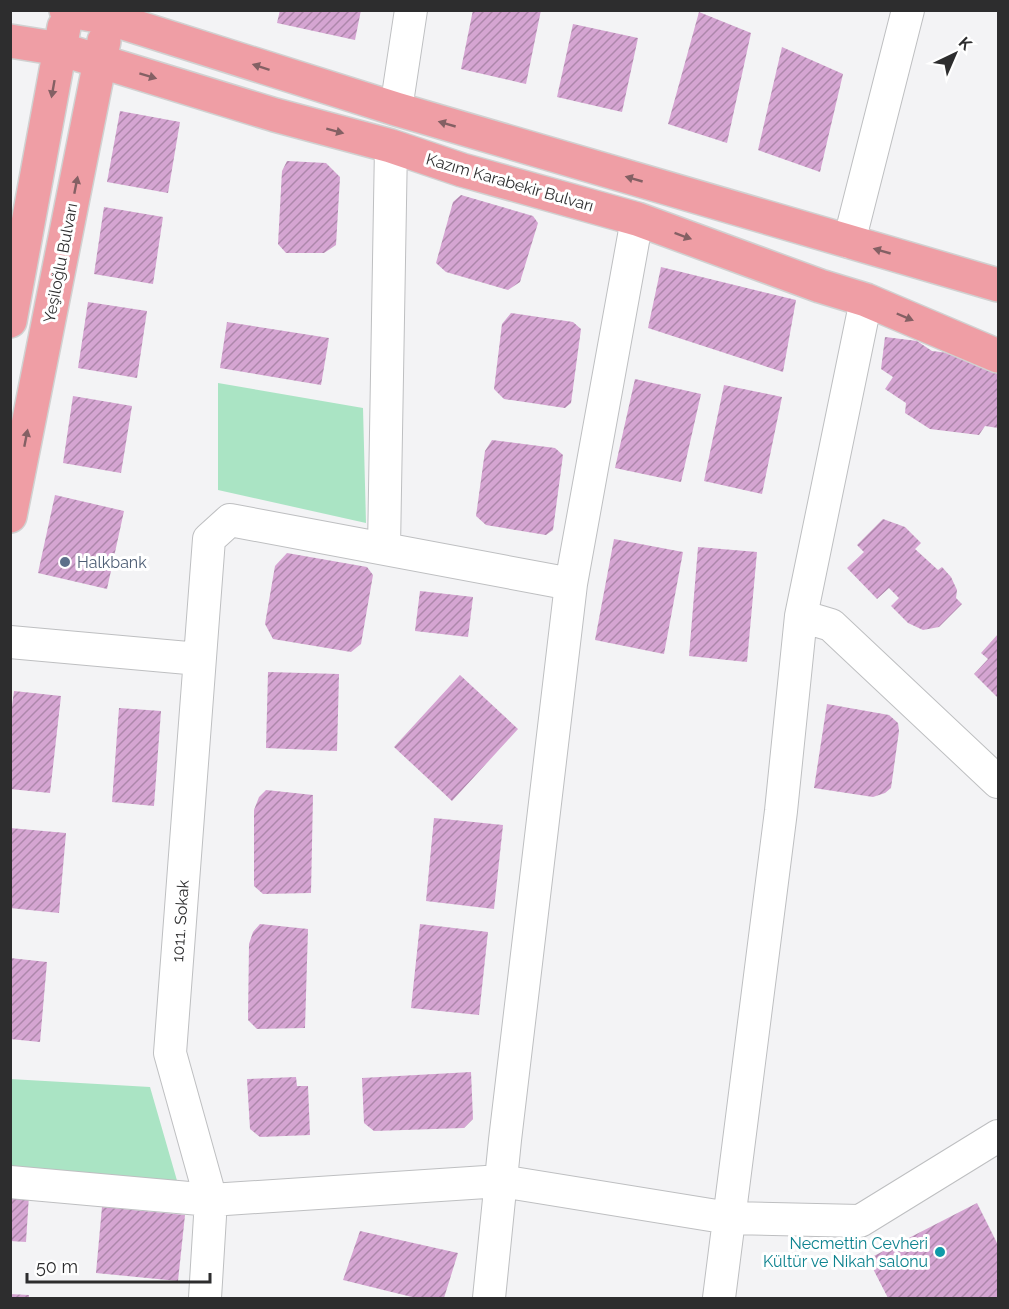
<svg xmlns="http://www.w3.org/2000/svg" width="1009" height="1309" viewBox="0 0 1009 1309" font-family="Raleway,sans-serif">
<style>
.green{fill:#aae4c4}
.building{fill:url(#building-hatch)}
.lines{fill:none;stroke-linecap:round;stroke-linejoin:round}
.minor-casing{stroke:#bebfc1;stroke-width:34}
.major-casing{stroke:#d1d1d1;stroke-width:36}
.minor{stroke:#fff;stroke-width:32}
.major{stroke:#ef9ea5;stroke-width:33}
.oneway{fill:#846064}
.service-dot{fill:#5c6f8a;stroke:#fff;stroke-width:2}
.culture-dot{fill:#0f9aa8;stroke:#fff;stroke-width:2}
.labels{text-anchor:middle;stroke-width:6;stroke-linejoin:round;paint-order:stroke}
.street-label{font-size:16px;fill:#2d2d2e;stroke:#fff}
.service-label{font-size:16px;fill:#4e5e75;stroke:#fff;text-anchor:start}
.culture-label{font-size:16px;fill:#0d838f;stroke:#fff;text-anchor:end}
</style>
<defs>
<pattern id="building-hatch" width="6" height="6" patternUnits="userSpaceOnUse" patternTransform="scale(1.5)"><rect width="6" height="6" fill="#d5a5d2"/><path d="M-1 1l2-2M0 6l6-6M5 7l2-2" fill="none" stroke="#ad87ab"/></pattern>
</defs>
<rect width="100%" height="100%" fill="#f3f3f5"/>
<!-- green -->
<path class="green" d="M218 383 363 408 366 523 218 490Z
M10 1079 150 1087 178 1184 11 1167Z"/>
<!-- building -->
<path class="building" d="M280 10H361L355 40 277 23Z
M473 10H541L526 84 461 69Z
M699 12 751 33 727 143 668 124Z
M573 24 638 38 622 112 557 97Z
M782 47 843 74 820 172 758 150Z
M120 111 180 122 168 193 107 182Z
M287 161 326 163 340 177 336 245 324 253H286L278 244 282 171Z
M461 195 533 216 538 223 520 282 508 290 446 272 436 263 453 202Z
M104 207 163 217 153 284 94 274Z
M661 267 796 300 783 372 648 328Z
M88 302 147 311 137 378 78 368Z
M511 313 573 322 581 329 571 403 565 408 504 399 494 389 502 324Z
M227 322 329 338 321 385 220 368Z
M885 337 917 341 932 351 966 355 998 370V428L985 426 979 435 930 429 905 413 906 403 885 389 893 377 881 369Z
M635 379 701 394 681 482 615 468Z
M724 385 782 397 762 494 704 481Z
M73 396 132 406 121 473 63 463Z
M492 440 555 448 563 455 553 530 546 535 486 525 476 516 485 451Z
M55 495 124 511 107 589 38 573Z
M883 519 905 527 921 543 915 549 938 570 942 567 951 577 957 590 956 598 962 604 939 627 923 630 908 623 891 606 899 598 889 588 877 599 847 568 864 552 857 545Z
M614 539 683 552 664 654 595 640Z
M698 547 757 552 747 662 689 656Z
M287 553 367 567 373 575 361 644 351 652 273 639 265 624 275 566Z
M420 591 473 597 468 637 415 631Z
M998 634V698L974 674 988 659 981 653Z
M268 672 339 674 337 751 266 748Z
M460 675 518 729 452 801 394 747Z
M14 691 61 696 50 793 10 789V721Z
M827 704 889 715 898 723 899 731 891 788 885 793 873 797 814 788Z
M119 708 161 711 154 806 112 802Z
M266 790 313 795 311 893 263 894 254 886V810L259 797Z
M434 818 503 825 494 909 426 901Z
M10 828 66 833 59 913 10 908Z
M260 924 308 929 305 1028 257 1029 248 1020 249 944 253 932Z
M420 924 488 932 479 1015 411 1008Z
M10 958 47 962 40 1042 10 1039Z
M471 1072 473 1119 464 1128 374 1131 364 1123 362 1078Z
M296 1077 297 1086H308L310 1135 260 1137 250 1129 247 1079Z
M10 1194 29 1195 26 1242 10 1241Z
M977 1203 998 1245V1298H888L868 1259Z
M102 1207 185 1215 178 1281 96 1273Z
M360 1231 458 1253 444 1298H416L343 1280Z
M10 1294 29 1295V1298H10Z"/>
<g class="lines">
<!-- minor casing -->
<g class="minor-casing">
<path id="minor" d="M396 109 411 10
M849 242 908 10
M384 548 391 146
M801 616 831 625 998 782
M10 642 199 659
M10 1182 211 1200 501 1181 729 1218 860 1221 998 1136
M205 1298 211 1200 170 1053 209 539 230 520 571 584
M489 1298 505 1140 571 584 637 219
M719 1298 781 811 801 616 866 300"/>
</g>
<!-- major casing -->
<g class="major-casing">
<path id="major" d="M66 10 108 18 396 109 998 285
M10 41 60 49 275 115 391 146 462 170 637 219 820 286 866 300 998 356
M10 321 64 27
M10 516 104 41"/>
</g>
<!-- minor -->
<use href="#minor" class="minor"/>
<!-- major -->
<use href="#major" class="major"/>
</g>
<!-- one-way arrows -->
<defs><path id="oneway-solid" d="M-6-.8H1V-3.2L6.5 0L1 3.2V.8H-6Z" transform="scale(1.5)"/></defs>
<g class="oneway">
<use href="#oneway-solid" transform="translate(261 67) rotate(-162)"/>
<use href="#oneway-solid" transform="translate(148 76) rotate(17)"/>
<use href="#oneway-solid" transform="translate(53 89) rotate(100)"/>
<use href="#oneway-solid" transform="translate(447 124) rotate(-164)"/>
<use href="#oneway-solid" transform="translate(335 131) rotate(15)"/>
<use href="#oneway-solid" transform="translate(634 179) rotate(-164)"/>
<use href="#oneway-solid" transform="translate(76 185) rotate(-79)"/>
<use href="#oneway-solid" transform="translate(683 236) rotate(20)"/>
<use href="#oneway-solid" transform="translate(882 251) rotate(-164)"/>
<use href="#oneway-solid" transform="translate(905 317) rotate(23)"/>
<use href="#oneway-solid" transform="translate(26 438) rotate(-79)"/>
</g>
<!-- markers -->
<circle class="service-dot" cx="65" cy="562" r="6"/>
<circle class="culture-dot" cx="940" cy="1252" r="6"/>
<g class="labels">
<!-- street labels -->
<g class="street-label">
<text transform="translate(510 182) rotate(16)" y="6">Kazım Karabekir Bulvarı</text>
<text transform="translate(60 263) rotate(-79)" y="6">Yeşiloğlu Bulvarı</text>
<text transform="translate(180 921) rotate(-86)" y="6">1011. Sokak</text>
</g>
<!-- service labels -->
<g class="service-label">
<text x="77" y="568">Halkbank</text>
</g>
<!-- culture labels -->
<g class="culture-label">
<text x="928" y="1249">Necmettin Cevheri<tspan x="928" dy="18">Kültür ve Nikah salonu</tspan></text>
</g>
</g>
<!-- border -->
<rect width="1009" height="1309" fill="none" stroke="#2d2d2e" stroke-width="24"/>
<!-- north arrow -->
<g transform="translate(955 54) rotate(44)" stroke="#ffffff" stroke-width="4.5" paint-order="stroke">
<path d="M0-4.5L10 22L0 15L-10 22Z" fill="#2d2d2e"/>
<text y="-9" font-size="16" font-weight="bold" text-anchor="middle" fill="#2d2d2e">K</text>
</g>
<!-- scale -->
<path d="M27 1273v9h183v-9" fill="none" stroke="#2d2d2e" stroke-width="3"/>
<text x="36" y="1273" font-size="18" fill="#2d2d2e" stroke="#ffffff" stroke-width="4.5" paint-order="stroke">50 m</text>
</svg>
